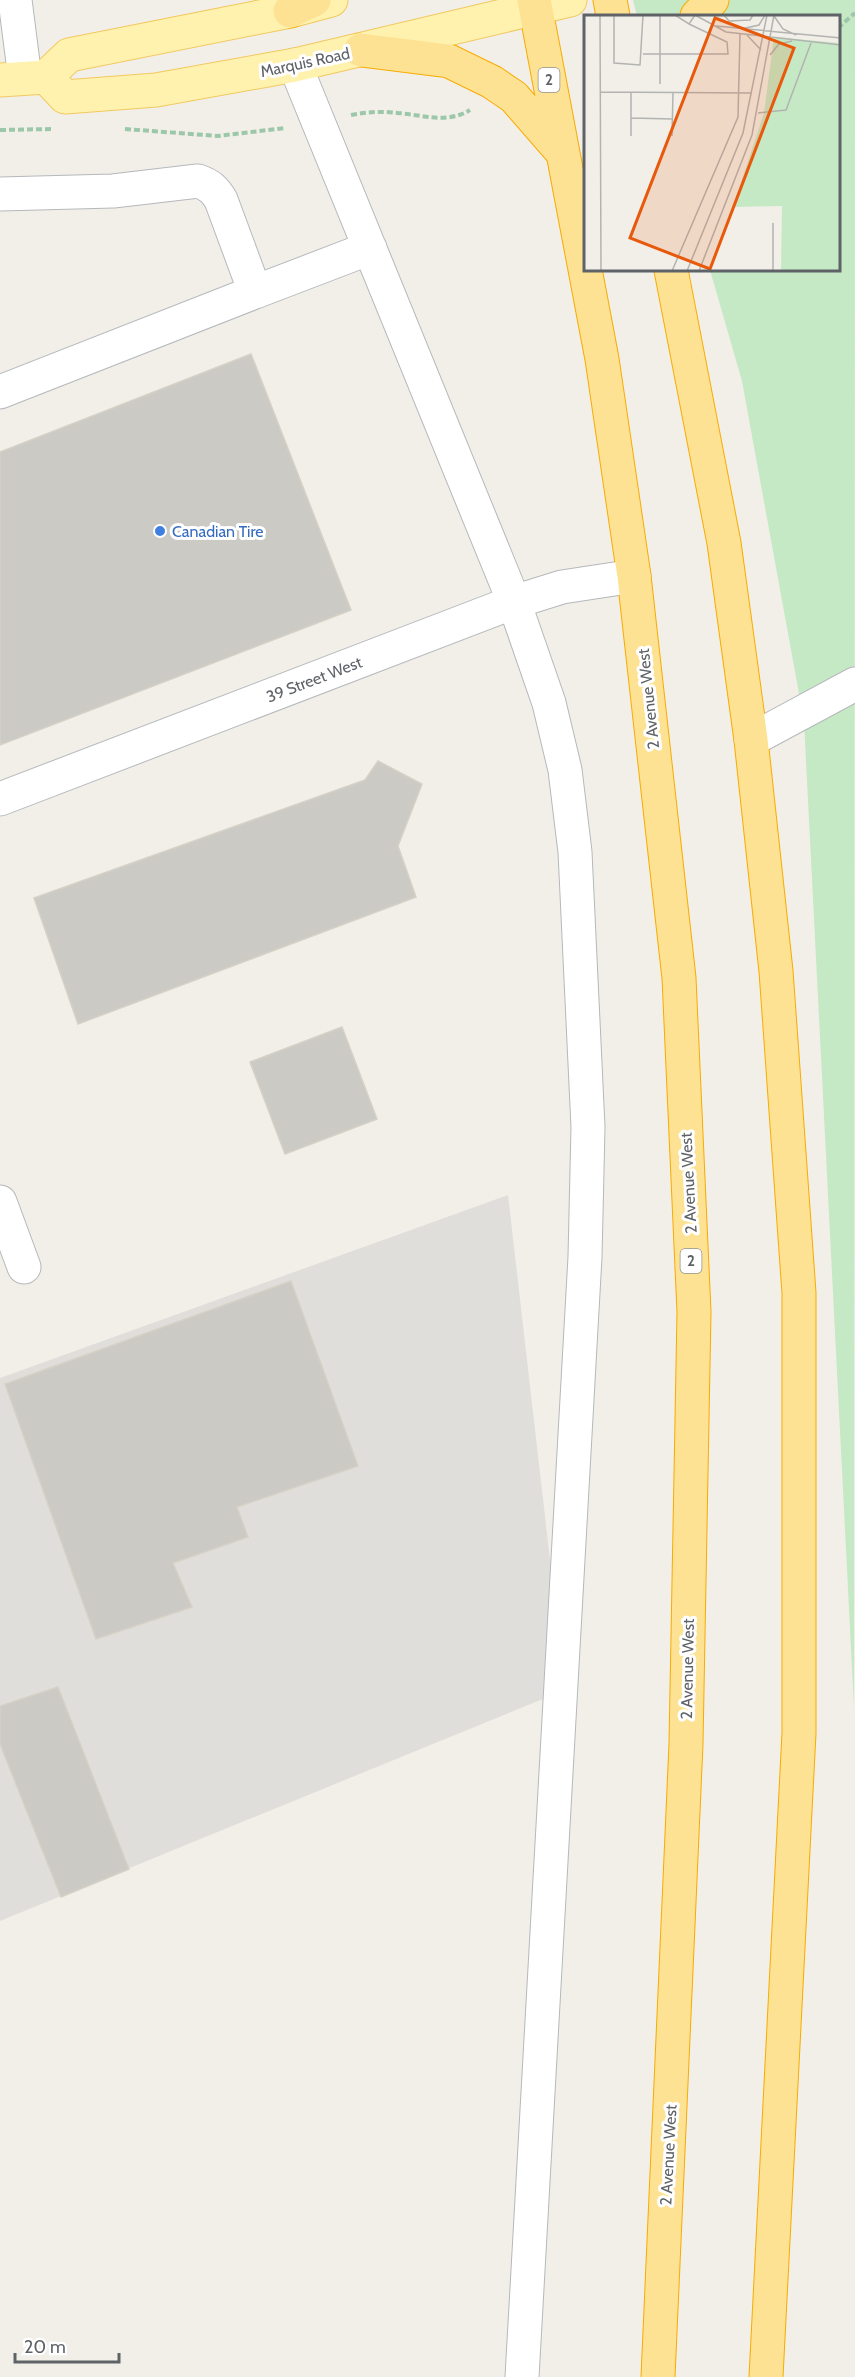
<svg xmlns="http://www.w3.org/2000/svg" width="855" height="2377" viewBox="0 0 855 2377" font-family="Cabin,sans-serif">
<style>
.industrial{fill:#e0deda}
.green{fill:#c5e8c5}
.building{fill:#cccac5;stroke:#d6d1c6;stroke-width:1.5}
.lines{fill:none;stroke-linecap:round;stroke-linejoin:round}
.minor-casing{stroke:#b5b8bc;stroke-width:35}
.major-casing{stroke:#f2c960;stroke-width:35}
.highway-casing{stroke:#f9ab00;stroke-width:35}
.path{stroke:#9cc7a9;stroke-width:4;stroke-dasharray:6 3;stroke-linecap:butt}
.minor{stroke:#fff;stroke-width:33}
.major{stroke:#fff2af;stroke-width:33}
.highway{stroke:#fde293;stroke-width:33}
.shop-dot{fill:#3f7fe0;stroke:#fff;stroke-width:2}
.labels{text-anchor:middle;stroke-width:6;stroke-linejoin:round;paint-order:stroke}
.shield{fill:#fff;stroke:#8f9295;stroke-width:1.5}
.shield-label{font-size:15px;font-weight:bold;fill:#5f6368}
.street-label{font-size:16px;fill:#5f6368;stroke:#fff}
.shop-label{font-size:16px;fill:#366cbe;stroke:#fff;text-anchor:start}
.inset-road{fill:none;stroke:#b3b3b1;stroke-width:1.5}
.view{fill:#e8590c;fill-opacity:0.15;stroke:#e8590c;stroke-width:3}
.inset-edge{fill:none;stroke:#5f6368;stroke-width:3}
</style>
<rect width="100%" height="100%" fill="#f1efe8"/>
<!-- industrial -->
<path class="industrial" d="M508 1195 565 1690 0 1921V1378Z"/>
<!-- green -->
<path class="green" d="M633 0H855L854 1707 804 721 742 381 710 270H838V16H637Z"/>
<!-- building -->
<path class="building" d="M251 354 351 610 0 745V452Z
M378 761 422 784 398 846 416 897 78 1024 34 898 365 780Z
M342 1027 377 1119 285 1154 250 1062Z
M291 1281 358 1466 237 1507 248 1537 173 1563 192 1607 96 1639 5 1384Z
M58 1687 129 1869 61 1897 0 1744V1706Z"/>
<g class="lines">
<!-- minor casing -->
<g class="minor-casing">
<path id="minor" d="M15 0 25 78
M295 65 514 602 549 703 565 770 575 852 588 1127 585 1257 522 2377
M0 194 113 191 198 181C210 185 215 190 221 200L255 292 0 392
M255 292 370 248
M751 740 855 684
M0 799 514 602 562 587 634 576
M0 1202 24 1267"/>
</g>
<!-- major casing -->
<g class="major-casing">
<path id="major" d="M46 77 65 97 156 90 295 65 570 0
M0 80 46 77 69 55 290 11 331 0"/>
</g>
<!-- highway casing -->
<g class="highway-casing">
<path id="highway" d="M534 0 602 359 634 576 679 978 694 1312 686 1744 658 2377
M610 0 613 16
M290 11 314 0
M697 16 712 0
M361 50 449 61 492 82 514 97 561 151
M671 270 724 543 751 740 776 971 799 1293V1733L766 2377"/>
</g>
<!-- path -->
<path class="path" d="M838 28 855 13
M351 115C367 112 382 111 398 113 423 115 447 124 470 110
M125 129 218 136 285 128
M0 130 52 129"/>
<!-- minor -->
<use href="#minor" class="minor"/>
<!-- major -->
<use href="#major" class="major"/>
<!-- highway -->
<use href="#highway" class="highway"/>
</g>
<!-- markers -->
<circle class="shop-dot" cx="160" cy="531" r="6"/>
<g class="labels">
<!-- shield labels -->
<g class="shield">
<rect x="538.5" y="68" width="21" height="24" rx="4.5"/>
<rect x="680.5" y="1249" width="21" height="24" rx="4.5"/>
</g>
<g class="shield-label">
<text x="549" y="85">2</text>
<text x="691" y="1266">2</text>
</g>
<!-- street labels -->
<g class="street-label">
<text transform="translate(305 62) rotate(-12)" y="6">Marquis Road</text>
<text transform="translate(314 679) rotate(-21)" y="6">39 Street West</text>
<text transform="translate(648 699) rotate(-96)" y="6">2 Avenue West</text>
<text transform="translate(688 1183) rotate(-93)" y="6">2 Avenue West</text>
<text transform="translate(687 1669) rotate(-89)" y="6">2 Avenue West</text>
<text transform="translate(668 2155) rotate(-87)" y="6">2 Avenue West</text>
</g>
<!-- shop labels -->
<g class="shop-label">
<text x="172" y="537">Canadian Tire</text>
</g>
</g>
<!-- overview -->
<g transform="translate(584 15)">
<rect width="256" height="256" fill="#f1efe8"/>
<path d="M190 22 256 28V256H197L198 191 149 192 180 98Z" fill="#c5e8c5"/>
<path class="inset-road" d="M16 0 17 256M30 0V48L56 50 59 0M76 0V69M91 0 105 9 111 0M111 0 142 17 257 30M140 0 145 6 166 5 169 0M190 1 199 14 212 20M132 11 257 23M157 14 175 10 181 0M163 20 177 35M59 39H144L143 27 105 9M186 40 195 29 208 26M17 77 168 78M174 98 202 95 227 28M47 103 88 104M47 121V77M88 121 89 77M88 256 154 102 156 19M103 256 159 118 183 0M115 256 168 120 190 0M189 256V208"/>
<path class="view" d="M131 3 210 33 126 254 46 223Z"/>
<rect width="256" height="256" class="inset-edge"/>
</g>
<!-- scale -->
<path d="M15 2353v9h104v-9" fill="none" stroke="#5f6368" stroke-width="3"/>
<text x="24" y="2353" font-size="18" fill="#5f6368" stroke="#ffffff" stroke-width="4.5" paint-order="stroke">20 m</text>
</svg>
